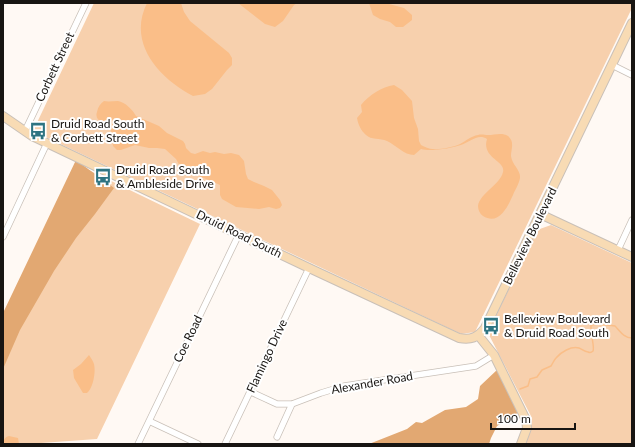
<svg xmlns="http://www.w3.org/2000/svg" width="635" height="447" viewBox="0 0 635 447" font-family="Lato,sans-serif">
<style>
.green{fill:#f7d0ad}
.forest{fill:#e2a872}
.water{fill:#fabe88}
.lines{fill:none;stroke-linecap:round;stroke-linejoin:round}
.stream{stroke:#fabe88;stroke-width:1.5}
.street-casing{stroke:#c9c0b8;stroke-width:7}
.secondary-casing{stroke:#c9c0b8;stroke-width:10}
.street{stroke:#fff;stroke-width:5.5}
.secondary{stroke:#f8dbb4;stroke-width:8}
.labels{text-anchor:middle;stroke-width:4;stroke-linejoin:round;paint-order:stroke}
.street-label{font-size:12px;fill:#181512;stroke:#fff}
.poi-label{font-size:12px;fill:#181512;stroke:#fff;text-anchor:start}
</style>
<rect width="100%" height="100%" fill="#fff9f4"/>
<!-- green -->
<path class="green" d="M94 3H632V8L475 332 461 334 33 131Z
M76 164 200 224 97 439 27 444H3V322Z
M551 225 632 263V444H524L529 417 531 425 532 418 488 333 537 230Z"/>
<!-- forest -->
<path class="forest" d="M76 160 114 188 95 214 76 238 54 271 20 330 3 369V313Z
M498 369 519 412 497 426 491 438 489 444H369L407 429 416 422 422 423 445 410 466 407 478 399 480 386Z"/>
<!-- water -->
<path class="water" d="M147 3H181L184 12 190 21 229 53 232 58V65L227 70 212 89 205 94 193 96C159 78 127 43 147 3Z
M238 3H297L294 5 283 21 275 27 265 24Z
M369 3H389V4L404 8 412 15V20L403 27H396L390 22 380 19 373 15Z
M394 85 402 90 412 101 414 118 418 129 419 141 421 145C425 147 429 149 433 149 439 150 454 147 460 144 466 141 471 136 478 135 481 134 485 135 488 135 494 135 502 132 508 136 515 142 511 149 511 156 512 165 521 170 520 178 519 184 515 190 513 195 508 206 499 226 483 216 480 214 478 210 478 206 480 193 500 185 503 172 506 161 481 158 487 139 478 133 470 142 461 145 452 148 431 152 421 149L414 155C404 155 396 145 387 141 380 138 371 140 366 135 361 131 358 124 357 118L362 112 361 105C369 95 382 87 394 85Z
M104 101C108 102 113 101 118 101 125 102 133 110 136 116L159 126 167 133 183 141 185 144 186 148 191 153 195 154 203 151 210 153 215 152 224 154 231 153 239 155 244 161 246 174 248 179 254 182 264 186 272 190 280 200 282 205 280 208 276 209 269 207 259 209 236 207 222 199 220 195V185C212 181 204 178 196 175 190 173 188 170 181 168L176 159 165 149 157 148H149L135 145 121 150H117L113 146C112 140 113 132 109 127 104 122 94 121 97 112 98 107 100 104 104 101Z
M89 355C91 358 93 361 94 364 96 372 93 388 87 393H83L74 378 73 370 81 364Z
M9 436 18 438 19 444H3C3 440 5 437 9 436Z"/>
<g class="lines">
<!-- stream -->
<path class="stream" d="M520 389 528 386 530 379 537 377 542 370 551 366C553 363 554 360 556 358 561 352 571 346 579 348 582 349 584 352 588 352 590 353 592 352 593 351 595 348 590 332 591 325L600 324 615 326C620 331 624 338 632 338"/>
<!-- street casing -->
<g class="street-casing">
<path id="street" d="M612 65 632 75
M25 131 86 3
M3 237 47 143
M618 250 632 220
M251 392 277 404H292L321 393 344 386 476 366 494 355
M149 421 198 444
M277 437 292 404
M138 444 239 234
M225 444 309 268"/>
</g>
<!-- secondary casing -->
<g class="secondary-casing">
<path id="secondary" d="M3 116 32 136 309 268 459 338C471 340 477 338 485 328L632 23
M540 214 632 257
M478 335 494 355 526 420 527 428 521 444"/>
</g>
<!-- street -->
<use href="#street" class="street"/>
<!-- secondary -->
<use href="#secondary" class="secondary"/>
</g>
<!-- icons -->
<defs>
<g id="bus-bare" transform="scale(1.38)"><path d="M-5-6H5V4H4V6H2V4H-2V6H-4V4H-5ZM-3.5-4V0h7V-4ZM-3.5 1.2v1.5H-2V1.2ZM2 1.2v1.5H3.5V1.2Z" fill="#2e7482" stroke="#fff" stroke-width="2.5" paint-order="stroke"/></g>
</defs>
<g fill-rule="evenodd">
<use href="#bus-bare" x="38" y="131"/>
<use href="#bus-bare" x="103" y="177"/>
<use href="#bus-bare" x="491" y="326"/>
</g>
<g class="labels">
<!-- street labels -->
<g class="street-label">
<text transform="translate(55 67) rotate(-65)" y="4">Corbett Street</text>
<text transform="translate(239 234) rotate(26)" y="4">Druid Road South</text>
<text transform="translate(530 236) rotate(-64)" y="4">Belleview Boulevard</text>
<text transform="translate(188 339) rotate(-64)" y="4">Coe Road</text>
<text transform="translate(267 356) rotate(-65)" y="4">Flamingo Drive</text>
<text transform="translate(372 383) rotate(-10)" y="4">Alexander Road</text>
</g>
<!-- poi labels -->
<g class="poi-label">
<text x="51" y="128">Druid Road South<tspan x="51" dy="14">&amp; Corbett Street</tspan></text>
<text x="116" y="174">Druid Road South<tspan x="116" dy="14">&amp; Ambleside Drive</tspan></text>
<text x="504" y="323">Belleview Boulevard<tspan x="504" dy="14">&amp; Druid Road South</tspan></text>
</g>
</g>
<!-- border -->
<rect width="635" height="447" fill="none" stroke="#181512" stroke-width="8"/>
<!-- scale -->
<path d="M491 423v6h84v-6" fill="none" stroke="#181512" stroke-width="2"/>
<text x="497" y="423" font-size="12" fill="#181512" stroke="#ffffff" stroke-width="3" paint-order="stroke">100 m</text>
</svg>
